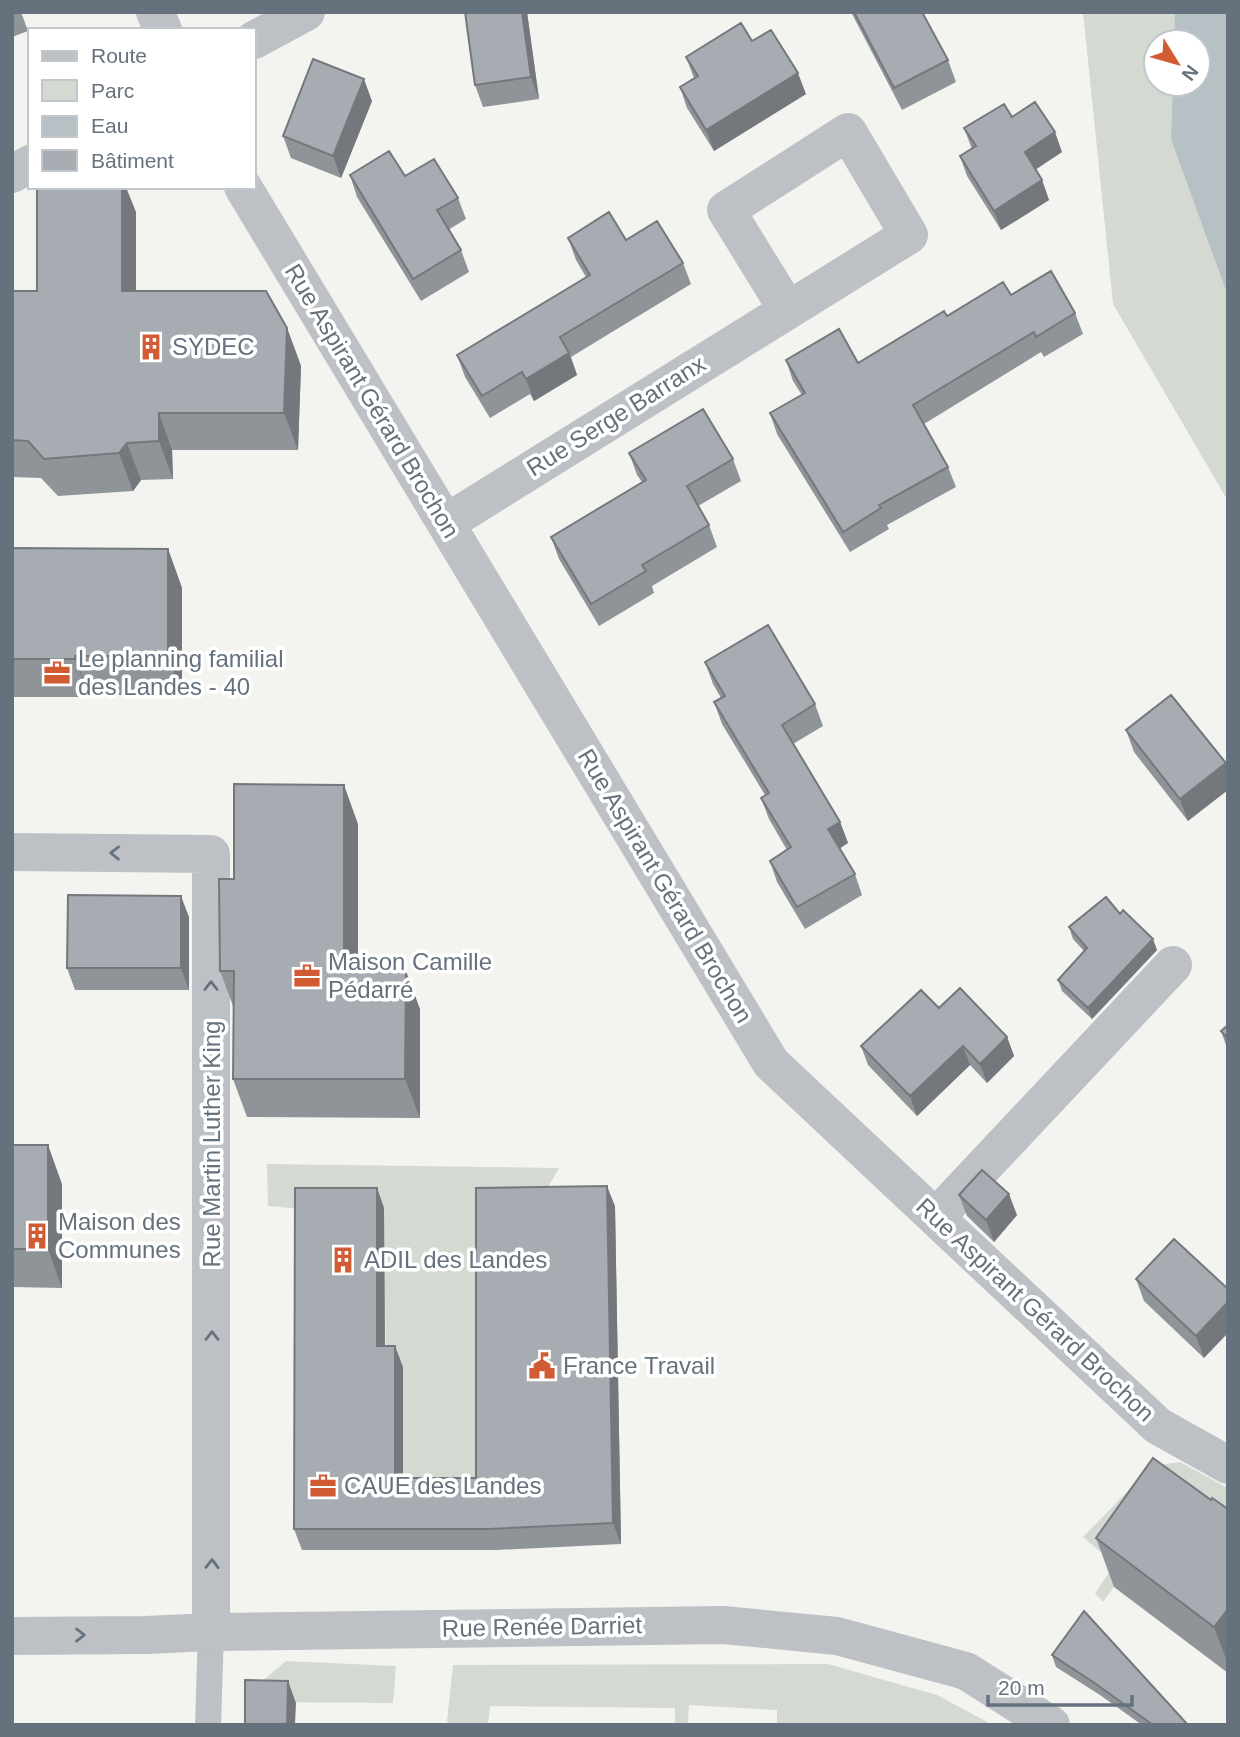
<svg xmlns="http://www.w3.org/2000/svg" width="1240" height="1737" viewBox="0 0 1240 1737" font-family="Arial,sans-serif">
<style>
.green{fill:#d4dad2;fill-rule:evenodd}
.water{fill:#b7c1c5}
.lines{fill:none;stroke-linecap:round;stroke-linejoin:round}
.lane{stroke:#bdc0c4;stroke-width:26}
.street{stroke:#bdc0c4;stroke-width:38}
.wall{fill:#8f9499}
.shaded-wall{fill:#74787d}
.building{fill:#a6acb2;stroke:#74787d;stroke-width:2}
.oneway{stroke:#65727e}
.labels{text-anchor:middle;stroke-width:7;stroke-linejoin:round;paint-order:stroke}
.poi-label{font-size:24px;fill:#65727e;stroke:#fff;text-anchor:start}
.street-label{font-size:24px;fill:#65727e;stroke:#fff}
</style>
<rect width="100%" height="100%" fill="#f3f4f0"/>
<!-- green -->
<path class="green" d="M1083 12H1228V501L1113 304ZM1156 42H1198V84H1156Z
M267 1164 559 1168 536 1208 483 1498 403 1499V1367H386L384 1209H302L268 1206Z
M1180 1462 1228 1488V1551L1171 1508 1103 1602 1095 1593 1115 1564 1083 1537 1152 1466Z
M286 1661 396 1666 393 1703 253 1702 260 1683Z
M828 1664 937 1695 993 1725H777V1710L689 1705 688 1725H675V1708L490 1706 488 1725H451L447 1721 453 1665Z"/>
<!-- water -->
<path class="water" d="M1175 12H1228V296L1171 139 1173 84H1198V42H1174Z"/>
<g class="lines">
<!-- lane -->
<path class="lane" d="M208 1725 211 1632"/>
<!-- street -->
<path class="street" d="M155 12 163 30
M254 40 306 12
M12 174 30 164
M243 187 771 1063 1158 1426 1228 1465
M446 523 909 235 848 132 726 210 787 309
M12 852 211 854V1632
M936 1217 1173 965
M12 1636 146 1635 211 1632 723 1625 837 1636 966 1671 1051 1725"/>
</g>
<!-- wall -->
<path class="wall" d="M12 12H21L28 31 12 37Z
M465 12H527L539 99 483 107 475 85Z
M851 12H922L948 60 956 82 902 110Z
M752 41 806 94 714 151 687 108 680 87 694 78 686 57Z
M372 101 341 178 291 158 283 136Z
M1012 117 1062 152 1035 169 1042 180 1049 200 1001 230 967 176 960 156 972 149 964 128Z
M350 175 405 176 458 198 466 219 448 230 461 250 469 272 421 301 357 197Z
M136 212V291L287 328 301 366 298 450H172L173 479 141 480 133 491 58 496 41 478 12 477V291H37Z
M568 238 626 240 683 263 691 284 571 357 577 375 534 401 530 394 490 418 465 377 457 355 586 277 576 260Z
M1011 295 1075 313 1083 334 1044 357 1041 352 924 424 948 467 956 487 887 525 889 529 850 552 777 434 770 413 802 395 793 381 786 360 858 363 947 316Z
M629 453 733 459 741 481 698 506 709 525 717 547 652 586 654 593 599 626 559 559 551 537 642 482 637 475Z
M12 548 168 549 182 588V695H89V697H12Z
M705 662 815 704 823 726 793 744 840 822 848 843 839 848 855 874 862 895 805 929 777 882 770 861 787 850 769 819 761 798 765 795 722 724 714 702 721 698 713 684Z
M1126 730 1226 763 1188 821 1134 752Z
M358 824V970L420 1009V1118L247 1117 233 1079V1006L220 971 234 879Z
M1120 914 1157 950 1092 1019 1062 991 1058 980 1084 951 1073 939 1069 927Z
M189 917V990H75L67 968Z
M939 1008 1007 1037 1014 1056 987 1083 970 1065 917 1116 868 1065 861 1046Z
M1228 1025V1051L1221 1031Z
M12 1145 62 1184V1288L12 1287Z
M377 1188 384 1208 385 1346 403 1367V1478H476L615 1206 621 1544 496 1550H302L294 1529Z
M959 1195 1017 1215 994 1242 967 1216Z
M1136 1279 1228 1289 1204 1358 1144 1301Z
M1211 1500 1228 1509V1673L1114 1587 1096 1538Z
M1052 1655 1188 1725H1142L1100 1695 1056 1667Z"/>
<!-- shaded-wall -->
<path class="shaded-wall" d="M522 12H527L539 99 531 77Z
M798 73 806 94 714 151 706 130Z
M364 79 372 101 341 178 333 156Z
M1055 132 1062 152 1032 172 1025 152Z
M1042 180 1049 200 1001 230 994 211Z
M122 187H126L136 212V329L122 291Z
M287 328 301 366 298 450 284 413Z
M569 353 577 375 534 401 526 379Z
M159 413 172 450 173 479 159 441Z
M127 443 141 480 133 491 119 453Z
M168 549 182 588V695L168 656Z
M75 656 89 695V697L75 659Z
M1226 763 1228 768V790L1188 821 1180 799Z
M344 785 358 824V1009L344 970Z
M840 822 848 843 836 851 828 829Z
M181 896 189 917V990L181 968Z
M1153 939 1157 950 1092 1019 1088 1008Z
M406 971 420 1009V1118L405 1079Z
M1007 1037 1014 1056 987 1083 980 1064Z
M963 1046 970 1065 917 1116 910 1096Z
M48 1145 62 1184V1288L48 1249Z
M607 1186 615 1206 621 1544 613 1523Z
M377 1188 384 1208 385 1367 377 1346Z
M1009 1194 1017 1215 994 1242 986 1220Z
M1228 1302V1333L1204 1358 1196 1336Z
M395 1346 403 1367V1499L395 1478Z
M1228 1609V1664L1214 1627Z
M288 1681 296 1703 295 1725H287Z"/>
<!-- building -->
<path class="building" d="M465 12H522L531 77 475 85Z
M854 12H922L948 60 894 88Z
M741 23 752 41 771 30 798 73 706 130 680 87 698 76 686 57Z
M313 59 364 79 333 156 283 136Z
M1035 102 1055 132 1025 152 1042 180 994 211 960 156 976 146 964 128 1004 104 1012 117Z
M389 151 405 176 434 159 458 198 437 210 461 250 413 279 350 175Z
M37 187H122V291H266L287 328 284 413H159V441L127 443 119 453 44 459 28 441 12 440V291H37Z
M609 212 626 240 657 221 683 263 560 337 569 353 526 379 522 372 482 396 457 355 590 275 568 238Z
M1051 271 1075 313 1036 337 1034 332 913 405 948 467 879 505 881 508 843 532 770 413 805 393 786 360 839 329 858 363 944 311 947 316 1003 282 1011 295Z
M703 409 733 459 687 486 709 525 642 565 646 571 591 604 551 537 646 480 629 453Z
M12 548 168 549V656H75V659H12Z
M768 625 815 704 782 725 840 822 828 829 855 874 797 907 770 861 791 847 761 798 769 793 714 702 725 696 705 662Z
M1171 695 1226 763 1180 799 1126 730Z
M234 784 344 785V970L406 971 405 1079H233L234 971H220L219 879H234Z
M68 895 181 896V968H67Z
M1106 897 1120 914 1123 910 1153 939 1088 1008 1058 980 1087 948 1069 927Z
M960 988 1007 1037 980 1064 963 1046 910 1096 861 1046 921 990 939 1008Z
M1228 1025V1039L1221 1031Z
M12 1145H48V1249H12Z
M982 1170 1009 1194 986 1220 959 1195Z
M607 1186 613 1523 489 1529H294L295 1188H377V1346H395V1478H476V1188Z
M1174 1239 1228 1289V1302L1196 1336 1136 1279Z
M1153 1458 1211 1500 1212 1498 1228 1509V1609L1214 1627 1096 1538Z
M1084 1611 1188 1725H1153L1096 1684 1052 1655Z
M245 1680 288 1681 287 1725H245Z"/>
<!-- one-way arrows -->
<defs><path id="oneway-chevron" d="M-2-3.5L2.5 0L-2 3.5" fill="none" stroke-width="1.6" stroke-linecap="round" stroke-linejoin="round" transform="scale(1.75)"/></defs>
<g class="oneway">
<use href="#oneway-chevron" transform="translate(115 853) rotate(-179)"/>
<use href="#oneway-chevron" transform="translate(211 986) rotate(-90)"/>
<use href="#oneway-chevron" transform="translate(212 1336) rotate(-90)"/>
<use href="#oneway-chevron" transform="translate(212 1564) rotate(-89)"/>
<use href="#oneway-chevron" transform="translate(80 1635)"/>
</g>
<!-- icons -->
<defs>
<g id="building-bare" transform="scale(2.1)"><path d="M-4-6H4V6H1V3H-1V6H-4ZM-2.5-4.3h1.7v1.8h-1.7ZM.8-4.3h1.7v1.8H.8ZM-2.5-1h1.7V.8h-1.7ZM.8-1h1.7V.8H.8Z" fill="#d15c33" stroke="#fff" stroke-width="2.5" paint-order="stroke"/></g>
<g id="office-bare" transform="scale(2.1)"><path d="M-6-3h4V-5.5h4V-3h4V5H-6ZM-1-4.5V-3h2v-1.5ZM-6 0V1H6V0Z" fill="#d15c33" stroke="#fff" stroke-width="2.5" paint-order="stroke"/></g>
<g id="civic-bare" transform="scale(2.1)"><path d="M-.6-6.5H3V-4.5H.6V-3L4-1V1h2V6H-6V1h2V-1L-.6-3ZM-1.2 2.5V6h2.4V2.5Z" fill="#d15c33" stroke="#fff" stroke-width="2.5" paint-order="stroke"/></g>
</defs>
<g fill-rule="evenodd">
<use href="#building-bare" x="151" y="347"/>
<use href="#office-bare" x="57" y="673"/>
<use href="#office-bare" x="307" y="976"/>
<use href="#building-bare" x="37" y="1236"/>
<use href="#building-bare" x="343" y="1260"/>
<use href="#civic-bare" x="542" y="1366"/>
<use href="#office-bare" x="323" y="1486"/>
</g>
<g class="labels">
<!-- poi labels -->
<g class="poi-label">
<text x="172" y="355">SYDEC</text>
<text x="78" y="667">Le planning familial<tspan x="78" dy="28">des Landes - 40</tspan></text>
<text x="328" y="970">Maison Camille<tspan x="328" dy="28">Pédarré</tspan></text>
<text x="58" y="1230">Maison des<tspan x="58" dy="28">Communes</tspan></text>
<text x="364" y="1268">ADIL des Landes</text>
<text x="563" y="1374">France Travail</text>
<text x="344" y="1494">CAUE des Landes</text>
</g>
<!-- street labels -->
<g class="street-label">
<text transform="translate(372 401) rotate(59)" y="8">Rue Aspirant Gérard Brochon</text>
<text transform="translate(616 416) rotate(-32)" y="8">Rue Serge Barranx</text>
<text transform="translate(665 886) rotate(59)" y="8">Rue Aspirant Gérard Brochon</text>
<text transform="translate(212 1144) rotate(-90)" y="8">Rue Martin Luther King</text>
<text transform="translate(1035 1310) rotate(43)" y="8">Rue Aspirant Gérard Brochon</text>
<text transform="translate(542 1627) rotate(-1)" y="8">Rue Renée Darriet</text>
</g>
</g>
<!-- border -->
<rect width="1240" height="1737" fill="none" stroke="#65727e" stroke-width="28"/>
<!-- legend -->
<rect x="28" y="28" width="228" height="161" fill="#ffffff" stroke="#c1c7cb" stroke-width="2"/>
<rect x="42" y="51" width="35" height="10" fill="#bdc0c4" stroke="#c1c7cb" stroke-width="2"/>
<text x="91" y="63" font-size="21" fill="#65727e">Route</text>
<rect x="42" y="80" width="35" height="21" fill="#d4dad2" stroke="#c1c7cb" stroke-width="2"/>
<text x="91" y="98" font-size="21" fill="#65727e">Parc</text>
<rect x="42" y="116" width="35" height="21" fill="#b7c1c5" stroke="#c1c7cb" stroke-width="2"/>
<text x="91" y="133" font-size="21" fill="#65727e">Eau</text>
<rect x="42" y="150" width="35" height="21" fill="#a6acb2" stroke="#c1c7cb" stroke-width="2"/>
<text x="91" y="168" font-size="21" fill="#65727e">Bâtiment</text>
<!-- north arrow -->
<g transform="translate(1177 63) rotate(127)"><circle r="33" fill="#ffffff" stroke="#c1c7cb" stroke-width="2"/>
<path d="M0-5L12 26L0 18L-12 26Z" fill="#d15c33"/>
<text y="-10" font-size="19" font-weight="bold" text-anchor="middle" fill="#65727e">N</text>
</g>
<!-- scale -->
<path d="M988 1695v10h144v-10" fill="none" stroke="#65727e" stroke-width="3.5"/>
<text x="998" y="1695" font-size="21" fill="#65727e" stroke="#ffffff" stroke-width="5" paint-order="stroke">20 m</text>
</svg>
